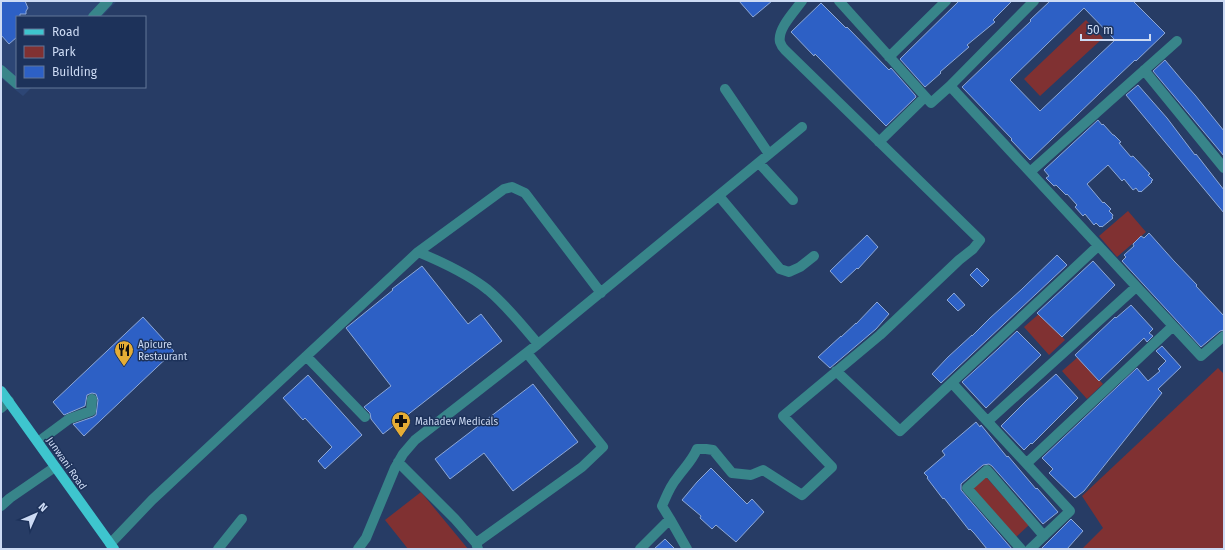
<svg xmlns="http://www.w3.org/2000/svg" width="1225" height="550" viewBox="0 0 1225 550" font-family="'Fira Sans',sans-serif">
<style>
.built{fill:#2d4675}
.green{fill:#803132}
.building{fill:#2d60c5;stroke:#8da8d8;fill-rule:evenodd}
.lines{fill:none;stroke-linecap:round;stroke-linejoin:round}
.minor{stroke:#38858a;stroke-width:10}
.major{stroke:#3ec5ce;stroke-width:10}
.labels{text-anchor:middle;stroke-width:3;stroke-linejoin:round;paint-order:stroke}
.poi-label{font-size:10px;fill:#cddbf4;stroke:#1d325a;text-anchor:start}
.street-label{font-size:10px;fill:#cddbf4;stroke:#1d325a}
</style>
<rect width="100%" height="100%" fill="#273c65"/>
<!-- built -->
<path class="built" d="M1 1H117L101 17H17V87H32L23 96 1 78Z"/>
<!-- green -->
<path class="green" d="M1086 20 1103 38 1040 96 1024 79Z
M1128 211 1146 232 1117 257 1099 236Z
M1040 313 1065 340 1049 355 1024 327Z
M1078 357 1103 384 1087 399 1062 371Z
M1218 368 1224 374V549H1082L1103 528 1082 496Z
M986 477 1029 525 1016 537 973 488Z
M421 492 468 549H408L385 520Z"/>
<!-- building -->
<path class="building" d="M1 1H25L28 8 26 11V14H20V17H17V37L9 44 1 35Z
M739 1H772L753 17Z
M959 1H1012L993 20 995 22 967 45 969 47 940 72 941 73 925 87 900 59Z
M1050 1H1133L1165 33 1136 61 1135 60 1101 92 1030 160 1011 140 1012 139 962 87 1031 21 1030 20ZM1084 8 1115 40 1040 111 1010 80Z
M821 3 846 28 847 27 889 70 891 68 915 95 916 97 886 126 815 54 814 56 791 32Z
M1165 60 1186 85 1195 95 1224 131V156L1153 71Z
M1138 85 1167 118 1195 155 1196 154 1224 190V213L1126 95Z
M1098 120 1102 125 1103 124 1113 135H1114L1121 142 1119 143 1131 157 1133 156 1150 174 1148 175 1153 180 1151 181 1152 182 1141 192 1140 191 1139 192 1136 188 1133 190 1124 179 1122 181 1108 165 1087 184 1103 203 1104 202 1111 209 1109 211 1113 215 1112 217 1113 218 1102 227 1101 226 1100 227 1096 223 1094 225 1085 214 1083 216 1075 207 1077 205 1067 194 1066 195 1056 185 1054 186 1046 178 1049 176 1044 170Z
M1149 233 1174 261 1197 285 1196 286 1224 316V330L1220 331 1201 347 1122 261 1126 257 1124 255 1134 246 1133 244 1141 236 1144 238Z
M867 235 878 247 858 269 857 268 841 283 830 271Z
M1057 255 1067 265 941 383 932 374 948 357 972 335V336L990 318 1022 289Z
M1093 261 1115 285 1062 337 1037 313Z
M422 266 468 324 481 314 502 341 383 434 371 419 370 413 364 407 391 386 346 328 393 290 392 289Z
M977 268 989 280 982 287 970 275Z
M954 293 965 305 958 311 947 300Z
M877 302 889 314 876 329 830 368 818 357 841 336V337L856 323V324Z
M1131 305 1153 329 1149 333 1153 336 1147 342 1144 338 1099 381 1075 355 1115 317 1116 318Z
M143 317 174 351 84 436 73 424 93 417 96 415 98 400 96 394 92 393 87 395 85 406 64 415 53 402Z
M1017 331 1041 355 986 408 962 382 998 349Z
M1162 346 1181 367 1158 389 1162 393 1084 491 1075 498 1049 473 1053 469 1042 458 1137 368 1148 381 1160 371 1158 369 1166 361 1156 351Z
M1056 374 1078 398 1032 444 1031 443 1024 450 1001 426 1026 401Z
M308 375 362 435 325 469 318 461 332 447 305 418 303 420 283 398Z
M533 384 578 442 513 491 484 453 450 479 435 459Z
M976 422 980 427 981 425 1007 457 1008 456 1036 489 1037 488 1058 512 1043 524 992 466 989 464 983 465 961 484V490L1012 549H987L974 533 970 529 969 530 944 498 943 499 927 478 928 477 924 473 945 455 942 451Z
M711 468 747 504 752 499 764 512 736 542 716 525 712 529 700 518 701 516 682 500 697 482Z
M1071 519 1083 531 1067 549H1041Z
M665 539 675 549H654Z"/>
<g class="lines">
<!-- minor -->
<path class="minor" d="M839 1 931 103 950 86 1034 1
M93 17 108 1
M889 57 946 1
M1 70 17 84
M1144 70 1224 168
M950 86 1201 356 1224 336
M725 89 769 154
M879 142 925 97
M759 163 793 200
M1030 172 1177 41
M719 196 780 269 789 272 800 267 814 256
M418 252C442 262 468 274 488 290 507 306 522 325 538 344
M307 357 365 417
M836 371 900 431 1098 246
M952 383 1070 511 1030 549
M1 408 9 401
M988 421 1136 287
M38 442 69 419 91 411 92 399
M398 462 455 519 476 543 478 549
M1027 463 1173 326
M1 506 10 498 55 467
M476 543 582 467 603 447 527 353
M110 544 152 500 418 252 504 189 512 187 525 193 601 293
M218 549 242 519
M358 549 366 538 395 468 403 454 415 440 538 344 802 127
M640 549 670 519
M687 549 670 519 662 506C666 497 670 486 677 478 684 468 692 461 697 449H706L713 450 732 473 751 475 763 470 802 495 832 467 783 416 880 335 959 260 973 249 980 240 785 50C783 48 781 45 780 42 777 29 795 11 802 1
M1021 549 967 488 987 470 1044 536"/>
<!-- major -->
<path class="major" d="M1 391 114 549"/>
</g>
<!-- icons -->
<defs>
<g id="restaurant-pin" transform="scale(1)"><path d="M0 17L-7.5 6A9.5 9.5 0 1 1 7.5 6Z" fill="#e5ad35" stroke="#1d325a"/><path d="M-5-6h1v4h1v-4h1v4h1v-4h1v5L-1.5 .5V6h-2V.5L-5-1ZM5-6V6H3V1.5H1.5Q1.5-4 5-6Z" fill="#111"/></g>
<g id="pharmacy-pin" transform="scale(1)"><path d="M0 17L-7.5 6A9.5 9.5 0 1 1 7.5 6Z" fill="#e5ad35" stroke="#1d325a"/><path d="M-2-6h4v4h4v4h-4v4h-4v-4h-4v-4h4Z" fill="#111"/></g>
</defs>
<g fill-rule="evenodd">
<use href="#restaurant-pin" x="124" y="350"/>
<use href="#pharmacy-pin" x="401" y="421"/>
</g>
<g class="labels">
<!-- poi labels -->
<g class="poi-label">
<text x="138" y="348">Apicure<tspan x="138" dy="12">Restaurant</tspan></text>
<text x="415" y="425">Mahadev Medicals</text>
</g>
<!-- street labels -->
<g class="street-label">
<text transform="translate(67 463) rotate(55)" y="4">Junwani Road</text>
</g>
</g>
<!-- border -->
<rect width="1225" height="550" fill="none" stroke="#cddbf4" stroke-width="4"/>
<!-- legend -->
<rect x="16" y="16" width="130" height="72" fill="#1d325a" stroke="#637698"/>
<rect x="24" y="29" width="20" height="6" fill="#3ec5ce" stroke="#637698"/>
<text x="52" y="36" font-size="12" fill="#cddbf4">Road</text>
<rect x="24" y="46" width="20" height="12" fill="#803132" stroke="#637698"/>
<text x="52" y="56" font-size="12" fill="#cddbf4">Park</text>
<rect x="24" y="66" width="20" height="12" fill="#2d60c5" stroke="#637698"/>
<text x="52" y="76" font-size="12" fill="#cddbf4">Building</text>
<!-- north arrow -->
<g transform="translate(36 514) rotate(45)" stroke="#1d325a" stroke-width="3" paint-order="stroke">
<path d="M0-3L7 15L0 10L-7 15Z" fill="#cddbf4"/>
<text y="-6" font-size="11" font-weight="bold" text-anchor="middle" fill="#cddbf4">N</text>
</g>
<!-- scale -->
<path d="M1081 34v6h69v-6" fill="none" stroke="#cddbf4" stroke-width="2"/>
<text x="1087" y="34" font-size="12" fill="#cddbf4" stroke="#1d325a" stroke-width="3" paint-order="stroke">50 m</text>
</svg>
